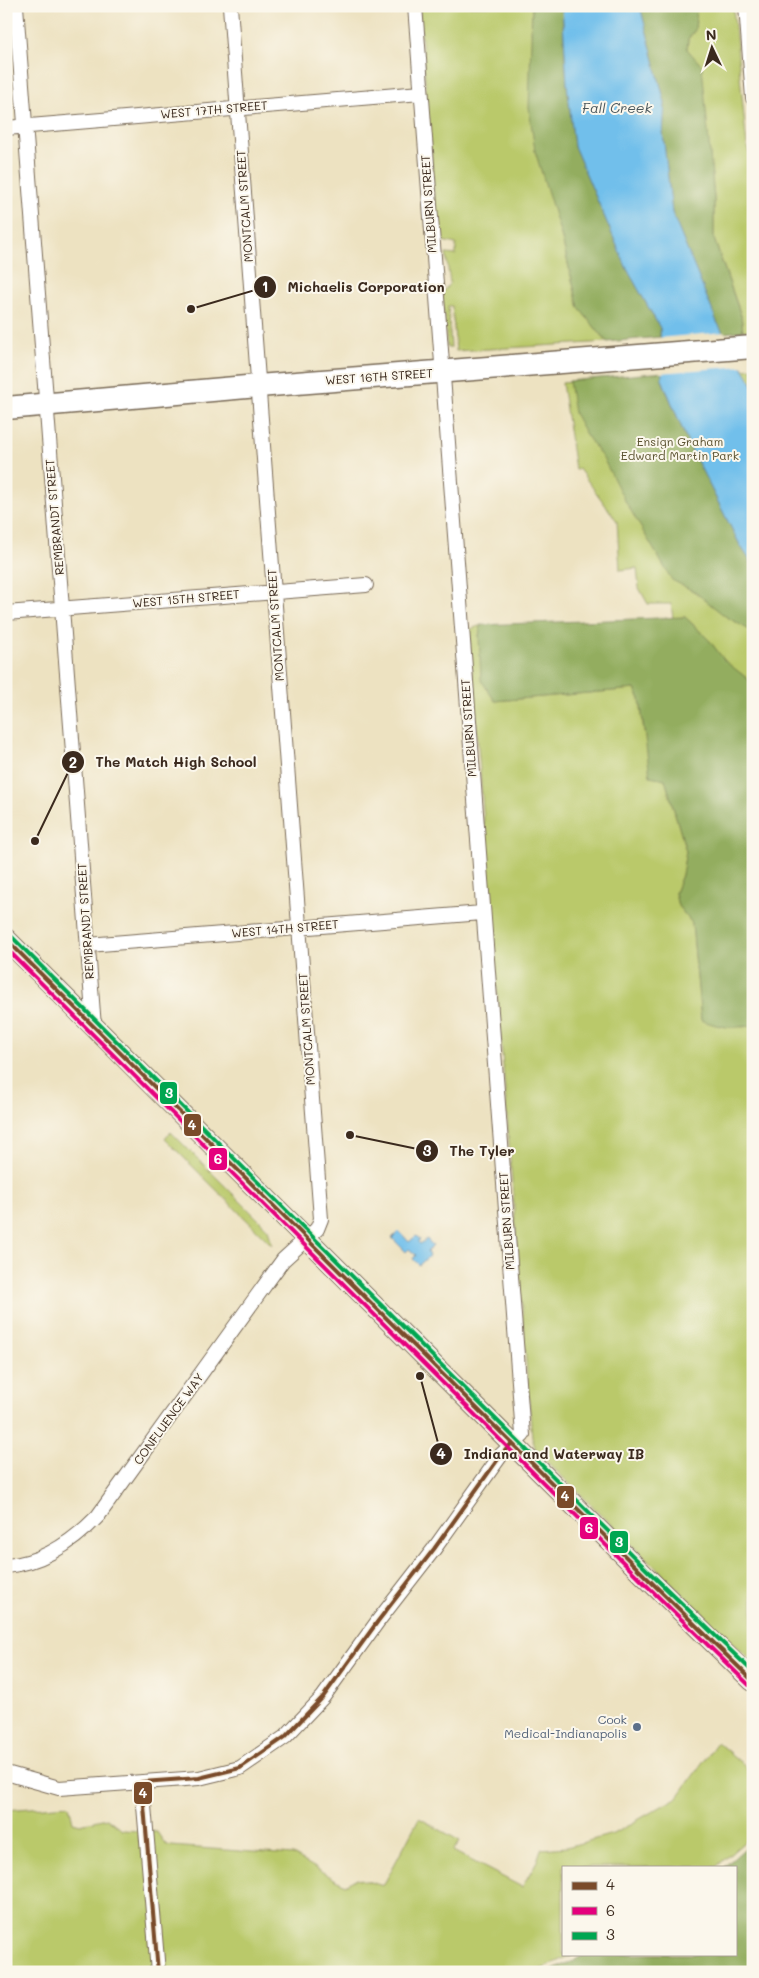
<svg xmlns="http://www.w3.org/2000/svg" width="759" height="1978" viewBox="0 0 759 1978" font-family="Mali,sans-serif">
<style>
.green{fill:#bac96b;stroke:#7a7a44}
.forest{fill:#93ad5f;stroke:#676c3e}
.water{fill:#71bfeb;stroke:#567484}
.pier{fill:#ede2c1}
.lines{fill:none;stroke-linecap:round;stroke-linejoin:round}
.minor-casing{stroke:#796a57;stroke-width:16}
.secondary-casing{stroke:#796a57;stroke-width:22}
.primary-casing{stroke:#796a57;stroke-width:25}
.minor{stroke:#fff;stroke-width:14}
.secondary{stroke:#fff;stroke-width:20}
.primary{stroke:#fff;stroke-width:22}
.bus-1-casing{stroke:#fbf7ec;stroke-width:8}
.bus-2-casing{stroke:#fbf7ec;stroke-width:8}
.bus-3-casing{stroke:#fbf7ec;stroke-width:8}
.bus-1{stroke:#7a4b2a;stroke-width:4}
.bus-2{stroke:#e5007d;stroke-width:4}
.bus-3{stroke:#00a651;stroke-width:4}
.service-dot{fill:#5c6f8a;stroke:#fbf7ec;stroke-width:2}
.labels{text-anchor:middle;stroke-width:4;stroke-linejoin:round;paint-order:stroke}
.street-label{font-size:12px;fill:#3b2a1e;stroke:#fbf7ec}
.park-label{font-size:12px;fill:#5b5231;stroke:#fbf7ec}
.service-label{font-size:12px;fill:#4e5e75;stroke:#fbf7ec;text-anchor:end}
.water-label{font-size:14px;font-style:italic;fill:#4b575c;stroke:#fbf7ec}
.leader{fill:none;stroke:#3b2a1e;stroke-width:2}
.callout-dot{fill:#3b2a1e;stroke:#fbf7ec;stroke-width:2}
.mark-label{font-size:15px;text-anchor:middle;font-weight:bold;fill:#fff}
.callout-label{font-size:14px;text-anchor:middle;font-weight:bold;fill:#3b2a1e;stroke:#fbf7ec;stroke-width:4;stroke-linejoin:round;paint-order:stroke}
.line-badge{stroke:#fbf7ec;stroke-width:2}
.badge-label{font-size:14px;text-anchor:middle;font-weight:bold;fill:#fff}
</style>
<rect width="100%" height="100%" fill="#fbf7ec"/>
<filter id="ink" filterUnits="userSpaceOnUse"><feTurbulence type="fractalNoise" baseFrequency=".02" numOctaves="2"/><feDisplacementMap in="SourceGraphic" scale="10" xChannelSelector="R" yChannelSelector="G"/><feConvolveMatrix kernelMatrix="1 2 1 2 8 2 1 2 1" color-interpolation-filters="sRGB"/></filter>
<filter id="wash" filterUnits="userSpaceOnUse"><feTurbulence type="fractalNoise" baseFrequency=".0096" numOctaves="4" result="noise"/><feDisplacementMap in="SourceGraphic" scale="20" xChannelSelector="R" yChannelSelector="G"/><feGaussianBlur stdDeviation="1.12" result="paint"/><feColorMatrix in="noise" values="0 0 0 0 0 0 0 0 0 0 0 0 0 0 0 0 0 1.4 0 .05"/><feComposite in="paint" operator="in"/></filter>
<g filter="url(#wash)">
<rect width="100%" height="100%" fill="#ede2c1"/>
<!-- green -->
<path class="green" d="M419 6H532L531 30 561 235 579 308 607 342 456 351 452 306H448L451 348H447L442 293 450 283 446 254 456 255V244L438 240Z
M697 6H733L747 147 753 164V330L743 331 741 315 714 239V198L708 140 687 49 688 39 695 30Z
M753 368V685L748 679 725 662 709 640 685 617 673 618 671 604H648L639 588 637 568 620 570 617 521 579 469H575L562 383Z
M481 625 479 636 495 701 635 689 640 699 644 732 665 779 686 851 682 875 675 893 678 906 692 923 701 1019 743 1027 753 1025V1662L543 1458 536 1450 532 1438 469 630Z
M171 1132 268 1229 272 1245 165 1139Z
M717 1742 753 1773V1834L716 1867H563V1954H574L535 1972H6V1810L69 1805 73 1822 80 1824 107 1818 122 1830 157 1832 165 1844 171 1846 293 1855 345 1885 357 1878 383 1886 419 1818 460 1841 453 1851 522 1887 537 1861 541 1849 567 1847 613 1834 678 1797Z"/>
<!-- forest -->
<path class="forest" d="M532 6H562L567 84 574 146 627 269 660 328V337L607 342 579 308 561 235 535 151 529 108Z
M640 6H697L695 30 688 39 687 49 702 66 714 198V239L741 316 743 331 723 333 717 322 672 213 663 134 665 103Z
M663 372 662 380 688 443 740 545 753 565V632L725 616 695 592 672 580 624 499 604 460 585 433 574 413 569 381Z
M685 617 709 640 725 661 748 679 753 685V1025C730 1029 722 1028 701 1020L692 923 678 906 675 893 682 875 686 851 665 779 650 776 640 699 635 689 495 701 481 680 479 636 481 625Z
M753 1841V1969L748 1972H549L587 1954H735V1867H724Z"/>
<!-- water -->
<path class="water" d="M562 6H640L665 103 663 134 672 213 717 322 753 385V565L740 545 688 443 662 379 660 328 627 269 574 146 567 84Z
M399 1231 409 1242 416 1236 420 1239 418 1242 420 1244 427 1239 433 1246 427 1252 429 1256 419 1265 413 1259 416 1255 409 1249 406 1252 392 1238Z"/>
<!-- pier -->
<path class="pier" d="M725 332 744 366 660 373 658 338Z"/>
</g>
<g filter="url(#ink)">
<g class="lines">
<!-- minor casing -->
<g class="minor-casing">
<path id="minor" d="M16 6 94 1027
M746 6 753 98
M6 128 421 93
M6 613 366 585
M88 945 482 913
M6 1566C42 1563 74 1541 98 1516L283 1260 317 1229 321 1219 230 6
M6 1773 59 1788 199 1778 240 1768 285 1737 323 1697 378 1621 434 1549 501 1455 523 1435 415 6
M142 1782 158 1972"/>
</g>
<!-- secondary casing -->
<g class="secondary-casing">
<path id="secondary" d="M6 939 645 1576 753 1681"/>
</g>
<!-- primary casing -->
<g class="primary-casing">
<path id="primary" d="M6 408 258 386 753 347"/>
</g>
<!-- minor -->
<use href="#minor" class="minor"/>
<!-- secondary -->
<use href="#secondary" class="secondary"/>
<!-- primary -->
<use href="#primary" class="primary"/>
<!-- bus-1 casing -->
<g class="bus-1-casing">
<path id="bus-1" d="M6 939 645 1576 753 1681
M158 1972 142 1782 199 1778 240 1768 285 1737 323 1697 378 1621 434 1549 501 1455 512 1443"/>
</g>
<!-- bus-2 casing -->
<g class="bus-2-casing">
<path id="bus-2" d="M6 948 641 1580 749 1685"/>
</g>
<!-- bus-3 casing -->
<g class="bus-3-casing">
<path id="bus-3" d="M10 935 649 1572 753 1672"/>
</g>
<!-- bus-1 -->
<use href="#bus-1" class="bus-1"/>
<!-- bus-2 -->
<use href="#bus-2" class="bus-2"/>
<!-- bus-3 -->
<use href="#bus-3" class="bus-3"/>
</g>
</g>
<!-- markers -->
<circle class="service-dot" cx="637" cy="1727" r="5"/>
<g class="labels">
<!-- street labels -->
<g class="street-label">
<text transform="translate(214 110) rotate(-5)" y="4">WEST 17TH STREET</text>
<text transform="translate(429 204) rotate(-94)" y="4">MILBURN STREET</text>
<text transform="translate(245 206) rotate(-94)" y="4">MONTCALM STREET</text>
<text transform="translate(379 377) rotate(-4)" y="4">WEST 16TH STREET</text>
<text transform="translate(55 517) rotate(-95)" y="4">REMBRANDT STREET</text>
<text transform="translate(186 599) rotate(-5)" y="4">WEST 15TH STREET</text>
<text transform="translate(276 625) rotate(-94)" y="4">MONTCALM STREET</text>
<text transform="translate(469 728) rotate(-94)" y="4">MILBURN STREET</text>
<text transform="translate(86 921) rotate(-94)" y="4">REMBRANDT STREET</text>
<text transform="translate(285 929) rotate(-5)" y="4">WEST 14TH STREET</text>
<text transform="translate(307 1029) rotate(-94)" y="4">MONTCALM STREET</text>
<text transform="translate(507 1221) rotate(-94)" y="4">MILBURN STREET</text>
<text transform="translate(169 1419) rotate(-54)" y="4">CONFLUENCE WAY</text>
</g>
<!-- park labels -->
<g class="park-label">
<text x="680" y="446">Ensign Graham<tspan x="680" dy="14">Edward Martin Park</tspan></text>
</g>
<!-- service labels -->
<g class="service-label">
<text x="627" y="1724">Cook<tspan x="627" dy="14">Medical-Indianapolis</tspan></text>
</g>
<!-- water labels -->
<g class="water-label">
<text x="617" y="113">Fall Creek</text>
</g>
</g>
<!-- callouts -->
<path class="leader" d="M191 309L265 287M35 841L73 762M350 1135L427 1151M420 1376L441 1454"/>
<g class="callout-dot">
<circle cx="191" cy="309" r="5"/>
<circle cx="35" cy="841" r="5"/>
<circle cx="350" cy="1135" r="5"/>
<circle cx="420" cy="1376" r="5"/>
<circle cx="265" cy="287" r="12"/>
<circle cx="73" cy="762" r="12"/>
<circle cx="427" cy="1151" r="12"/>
<circle cx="441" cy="1454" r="12"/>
</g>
<g class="mark-label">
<text x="265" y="292">1</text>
<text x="73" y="768">2</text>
<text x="427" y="1156">3</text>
<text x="441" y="1459">4</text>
</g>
<g class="callout-label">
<text x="366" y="292">Michaelis Corporation</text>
<text x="176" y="767">The Match High School</text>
<text x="482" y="1156">The Tyler</text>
<text x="554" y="1459">Indiana and Waterway IB</text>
</g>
<g class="line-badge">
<rect x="159" y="1081" width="19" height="24" rx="5" fill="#00a651"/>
<rect x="183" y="1113" width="19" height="24" rx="5" fill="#7a4b2a"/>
<rect x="208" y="1147" width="20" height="24" rx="5" fill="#e5007d"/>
<rect x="556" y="1485" width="19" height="24" rx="5" fill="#7a4b2a"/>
<rect x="579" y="1516" width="20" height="24" rx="5" fill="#e5007d"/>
<rect x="609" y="1530" width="20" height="24" rx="5" fill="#00a651"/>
<rect x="133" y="1781" width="20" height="24" rx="5" fill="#7a4b2a"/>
</g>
<g class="badge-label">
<text x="169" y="1098">3</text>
<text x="192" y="1130">4</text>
<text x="218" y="1164">6</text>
<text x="565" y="1501">4</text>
<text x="589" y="1533">6</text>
<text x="619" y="1547">3</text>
<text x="143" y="1798">4</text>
</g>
<!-- margin -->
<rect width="759" height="1978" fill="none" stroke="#fbf7ec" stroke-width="25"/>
<!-- legend -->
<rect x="562" y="1866" width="175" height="90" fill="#fbf7ec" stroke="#aea59a"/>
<rect x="572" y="1882" width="25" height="8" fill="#7a4b2a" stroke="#aea59a"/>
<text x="606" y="1890" font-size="15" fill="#3b2a1e">4</text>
<rect x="572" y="1907" width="25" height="8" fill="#e5007d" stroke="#aea59a"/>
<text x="606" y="1916" font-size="15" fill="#3b2a1e">6</text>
<rect x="572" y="1932" width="25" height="8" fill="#00a651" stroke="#aea59a"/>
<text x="606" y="1940" font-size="15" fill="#3b2a1e">3</text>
<!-- north arrow -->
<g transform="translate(712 48) rotate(356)" stroke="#fbf7ec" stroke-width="4" paint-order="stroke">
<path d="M0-4L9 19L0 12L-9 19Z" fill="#3b2a1e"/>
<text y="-8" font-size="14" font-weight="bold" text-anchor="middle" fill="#3b2a1e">N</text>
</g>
</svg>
